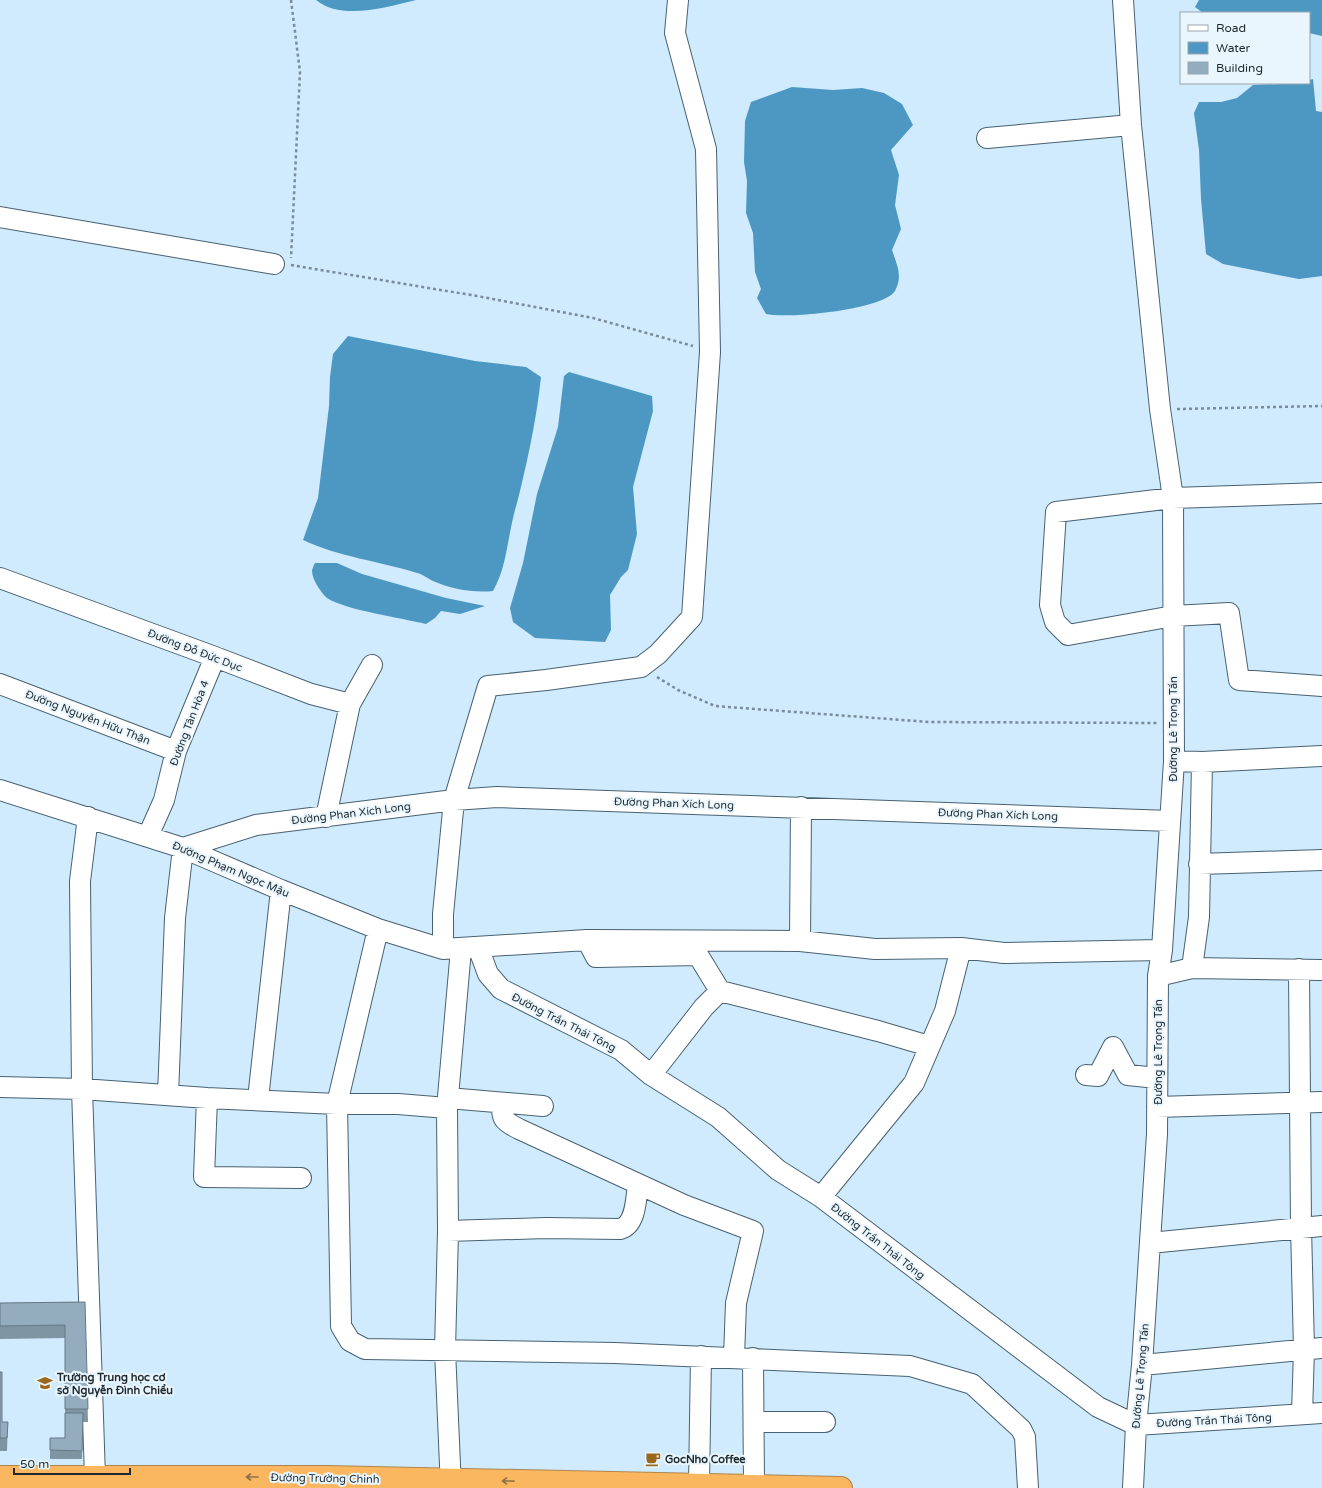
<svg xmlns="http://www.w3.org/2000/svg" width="1322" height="1488" viewBox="0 0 1322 1488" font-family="'Varela Round',sans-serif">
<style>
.water{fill:#4c98c3}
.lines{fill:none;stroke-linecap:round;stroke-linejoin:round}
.minor-casing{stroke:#486170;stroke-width:22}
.highway-casing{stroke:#ae854f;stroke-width:24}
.path{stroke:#798c98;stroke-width:2.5;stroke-dasharray:3 3;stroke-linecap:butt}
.minor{stroke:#fff;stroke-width:20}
.highway{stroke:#fbb760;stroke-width:22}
.wall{fill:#7e95a3}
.building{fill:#93adbe;stroke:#677985}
.oneway{stroke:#8d7048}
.labels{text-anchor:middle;stroke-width:4;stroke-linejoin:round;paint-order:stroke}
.street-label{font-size:11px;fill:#1f2930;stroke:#eaf6fd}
.poi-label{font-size:11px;font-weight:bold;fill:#1f2930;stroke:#eaf6fd;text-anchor:start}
</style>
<rect width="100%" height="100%" fill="#cfebfd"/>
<!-- water -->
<path class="water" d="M316 0H416C386 7 342 21 316 0Z
M1199 0H1322V36L1309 33V13H1203L1195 7Z
M1313 79 1316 111 1322 112V276L1299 279 1273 274 1223 264 1206 254 1201 199 1199 150 1194 113 1199 102H1221L1237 98 1253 85 1309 83V80Z
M792 87 833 90 862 88 884 93 902 104 913 125 891 150 899 175 895 205 901 229 892 250C897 265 903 276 895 291 883 310 787 319 766 314L757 298 761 289 755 272 753 233 746 213 747 181 744 162 745 121 751 102Z
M348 336 475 361 526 367 541 377C537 415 529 454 520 491 518 500 515 509 513 518 507 543 506 569 493 591 473 593 451 589 433 581 428 579 423 574 417 573 379 561 339 557 303 540L318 498 329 406 330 377 333 354Z
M569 372 652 396 653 411 633 487 637 534 628 570 621 577 610 595 611 630 605 642 535 638 513 622 510 608 523 563 537 494 558 427 564 376Z
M315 563H337L362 574 446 598 485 606 460 614 441 611 435 618 426 624C402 618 345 610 327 598 321 593 312 579 312 571 312 569 314 565 315 563Z"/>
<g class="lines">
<!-- minor casing -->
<g class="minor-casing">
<path id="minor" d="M1123 0 1131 125 1160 409 1173 498 1174 761 1162 950 1158 976 1157 1134 1142 1365 1136 1425 1133 1488
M987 138 1131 125
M0 217 274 264
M1322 493 1173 498 1056 512 1050 605 1055 622 1068 635 1173 616 1229 613 1239 680 1322 686
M0 578 215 657 311 694 350 704 372 665
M0 684 176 751
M1174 761 1202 762 1322 756
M0 790 183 848 281 890 378 929 443 949 587 940 800 941 875 949 961 948 1004 953 1162 950
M88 817 80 881 82 1089 95 1477
M326 817 350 704
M148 836 164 800 176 751 215 657
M183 848 256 825 454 800 497 797 1170 821
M1199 864 1322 860
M378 929 337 1104 341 1326 350 1341 365 1349 615 1353 910 1366 972 1384 1021 1429 1025 1437 1028 1488
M587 940 596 957 698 955 720 991 878 1031 929 1046
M800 941 801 807
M478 947 488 974 501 989 621 1050 651 1075 718 1117 778 1170 821 1197 1098 1407 1136 1425 1322 1413
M443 949V914L454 800 488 686 546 680 641 667 658 654 692 617 710 352 706 149 675 33 678 0
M1192 968 1199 917 1202 762
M1299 969 1301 1227 1304 1349 1302 1414
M1158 976 1192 968 1322 970
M651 1075 704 1007 720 991
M1086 1075 1098 1076 1113 1047 1128 1075 1157 1078
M0 1087 82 1089 207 1098 337 1104H398L447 1108
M168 1095 175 918 183 848
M207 1098 204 1177 301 1178
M448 1098 543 1106
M258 1099 281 890
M503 1103C500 1119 505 1122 519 1129L684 1205 753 1231 736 1303 734 1357
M1157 1107 1322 1102
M821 1197 914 1083 945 1011 961 948
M448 1231 546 1228 620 1229C636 1225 636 1199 638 1184
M1150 1243 1322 1226
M753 1358 754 1486
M1142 1365 1322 1348
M754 1422H825
M699 1485 701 1356
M451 1488 445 1350 448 1231 447 1108 461 949"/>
</g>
<!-- highway casing -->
<g class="highway-casing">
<path id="highway" d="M0 1477H327L841 1488"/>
</g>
<!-- path -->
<path class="path" d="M291 0 300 72 291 258
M291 265 477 296 593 318 693 346
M1177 409 1322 406
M657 677 678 690 715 706 929 722 1158 723"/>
<!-- minor -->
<use href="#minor" class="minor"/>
<!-- highway -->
<use href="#highway" class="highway"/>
</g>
<!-- wall -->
<path class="wall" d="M85 1302 88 1422H83L82 1459H50V1438H65V1338L0 1339V1303Z
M0 1372 2 1422H8L7 1451H0Z"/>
<!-- building -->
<path class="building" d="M85 1302 88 1409H65V1325L0 1326V1303Z
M0 1372H2V1422H8L7 1438H0Z
M65 1413H83L82 1451 50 1450V1438H65Z"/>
<!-- one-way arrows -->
<defs><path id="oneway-shaft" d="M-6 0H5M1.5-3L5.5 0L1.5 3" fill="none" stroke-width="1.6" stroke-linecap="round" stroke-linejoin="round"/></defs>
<g class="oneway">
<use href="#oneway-shaft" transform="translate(252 1477) rotate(-180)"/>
<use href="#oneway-shaft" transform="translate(508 1481) rotate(-179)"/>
</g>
<!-- icons -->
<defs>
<g id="school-bare" transform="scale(1.2)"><path d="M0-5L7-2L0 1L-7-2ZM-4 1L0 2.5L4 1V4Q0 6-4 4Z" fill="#9b671d" stroke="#eaf6fd" stroke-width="2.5" paint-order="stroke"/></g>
<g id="cafe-bare" transform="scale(1.2)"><path d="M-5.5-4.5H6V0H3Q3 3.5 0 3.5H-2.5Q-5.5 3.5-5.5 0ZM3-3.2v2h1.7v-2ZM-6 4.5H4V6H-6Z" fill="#9b671d" stroke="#eaf6fd" stroke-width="2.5" paint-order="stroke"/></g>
</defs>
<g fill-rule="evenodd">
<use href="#school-bare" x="45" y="1383"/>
<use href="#cafe-bare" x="653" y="1459"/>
</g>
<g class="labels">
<!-- street labels -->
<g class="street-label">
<text transform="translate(195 650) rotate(21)" y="4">Đường Đỗ Đức Dục</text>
<text transform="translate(88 717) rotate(21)" y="4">Đường Nguyễn Hữu Thận</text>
<text transform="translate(189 723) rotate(-69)" y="4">Đường Tân Hòa 4</text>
<text transform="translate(1173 729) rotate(-90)" y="4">Đường Lê Trọng Tấn</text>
<text transform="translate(674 803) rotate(2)" y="4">Đường Phan Xích Long</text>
<text transform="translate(351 813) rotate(-7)" y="4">Đường Phan Xích Long</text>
<text transform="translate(998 814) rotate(2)" y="4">Đường Phan Xích Long</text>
<text transform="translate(231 869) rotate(23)" y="4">Đường Phạm Ngọc Mậu</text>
<text transform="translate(564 1022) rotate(27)" y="4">Đường Trần Thái Tông</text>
<text transform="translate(1158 1052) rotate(-90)" y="4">Đường Lê Trọng Tấn</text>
<text transform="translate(878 1241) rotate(38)" y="4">Đường Trần Thái Tông</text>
<text transform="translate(1140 1376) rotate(-85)" y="4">Đường Lê Trọng Tấn</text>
<text transform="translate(1214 1420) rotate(-3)" y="4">Đường Trần Thái Tông</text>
<text transform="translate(325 1478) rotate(1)" y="4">Đường Trường Chinh</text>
</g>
<!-- poi labels -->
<g class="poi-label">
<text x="57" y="1381">Trường Trung học cơ<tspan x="57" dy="13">sở Nguyễn Đình Chiểu</tspan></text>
<text x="665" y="1463">GocNho Coffee</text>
</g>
</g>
<!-- legend -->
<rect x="1180" y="12" width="130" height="72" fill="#eaf6fd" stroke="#99a4ab"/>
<rect x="1188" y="25" width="20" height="6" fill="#ffffff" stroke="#99a4ab"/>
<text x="1216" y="32" font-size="12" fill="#1f2930">Road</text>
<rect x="1188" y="42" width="20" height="12" fill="#4c98c3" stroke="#99a4ab"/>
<text x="1216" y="52" font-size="12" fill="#1f2930">Water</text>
<rect x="1188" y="62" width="20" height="12" fill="#93adbe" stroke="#99a4ab"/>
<text x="1216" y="72" font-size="12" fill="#1f2930">Building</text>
<!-- scale -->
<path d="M14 1468v6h116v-6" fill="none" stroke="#1f2930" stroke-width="2"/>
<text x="20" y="1468" font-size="12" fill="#1f2930" stroke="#eaf6fd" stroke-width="3" paint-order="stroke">50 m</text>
</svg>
